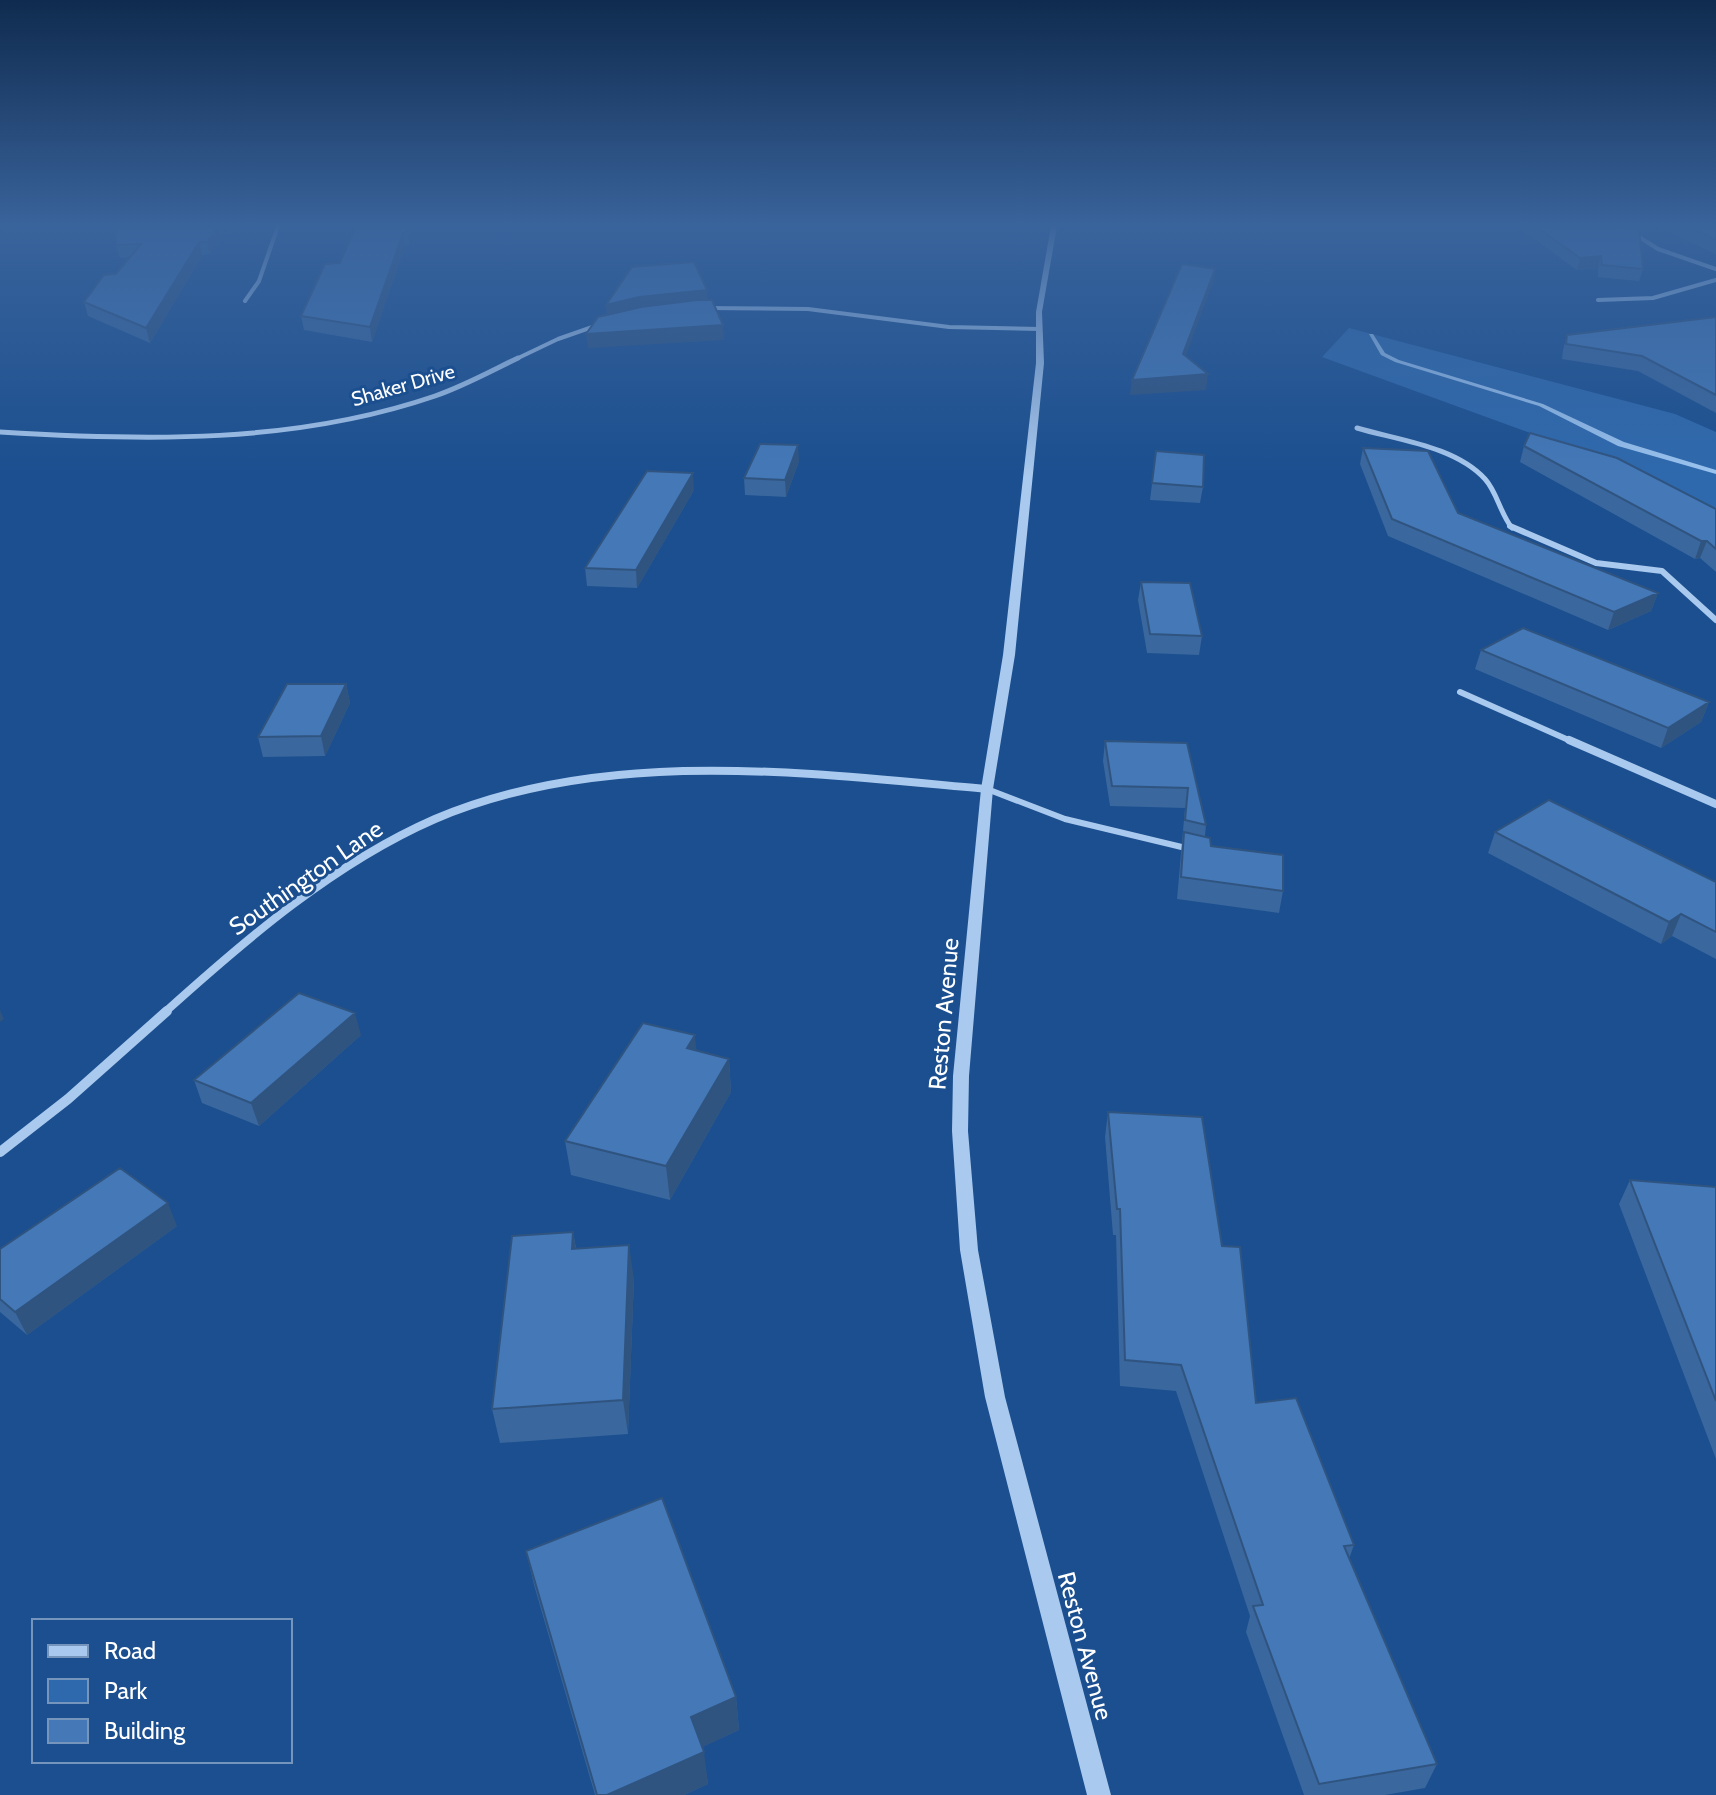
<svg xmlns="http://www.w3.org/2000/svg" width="1716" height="1795" viewBox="0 0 1716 1795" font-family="Cabin,sans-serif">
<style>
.green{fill:#2e69ad}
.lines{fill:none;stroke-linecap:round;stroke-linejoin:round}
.stream{fill:#9cc4f0;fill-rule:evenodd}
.service{stroke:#a9c9ee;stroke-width:6}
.minor-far4{stroke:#a9c9ee;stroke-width:4}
.minor-far3{stroke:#a9c9ee;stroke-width:5}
.minor-far2{stroke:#a9c9ee;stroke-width:6}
.minor-far1{stroke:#a9c9ee;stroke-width:8}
.minor{stroke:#a9c9ee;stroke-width:10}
.tertiary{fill:#a9c9ee;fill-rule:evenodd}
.wall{fill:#3a679d}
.shaded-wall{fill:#305480}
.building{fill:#4478b7;stroke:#305480;stroke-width:2}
.labels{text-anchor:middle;stroke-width:6;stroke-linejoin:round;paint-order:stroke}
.far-street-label{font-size:20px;fill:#fff;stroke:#1b4f8f}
.street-label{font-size:24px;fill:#fff;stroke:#1b4f8f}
</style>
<rect width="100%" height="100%" fill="#1b4f8f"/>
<!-- green -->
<path class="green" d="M1349 328 1675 414 1716 432V509L1664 482 1322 357Z"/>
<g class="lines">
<!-- stream -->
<path class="stream" d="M1369 334H1373L1385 353 1399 360 1543 404 1624 442 1716 470V474L1618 446 1539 406 1395 362 1381 355Z"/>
<!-- service -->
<path class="service" d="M987 789 1065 819 1190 849"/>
<!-- minor-far4 -->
<path class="minor-far4" d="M1622 226 1658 249 1716 269
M1598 300 1653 298 1716 280
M245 301 259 281 278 226
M706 308 808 309 949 327 1040 329
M514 360 558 339 601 324"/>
<!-- minor-far3 -->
<path class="minor-far3" d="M1357 428C1397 440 1455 446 1485 479 1497 492 1500 513 1512 528
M0 432C145 441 295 444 435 396 464 386 491 371 518 358"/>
<!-- minor-far2 -->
<path class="minor-far2" d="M1510 526 1596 563 1662 571 1716 620
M1460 692 1573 742"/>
<!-- minor-far1 -->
<path class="minor-far1" d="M1569 740 1716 804
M164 1013C245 940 334 863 435 819 607 746 806 773 987 789"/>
<!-- minor -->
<path class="minor" d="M0 1152 68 1099 167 1011"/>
<!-- tertiary -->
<path class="tertiary" d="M1051 226H1057L1042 312 1044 363 1015 655 993 789 969 1076 968 1131 978 1250 1005 1397 1111 1795H1087L985 1397 960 1250 952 1131 953 1076 981 789 1003 655 1036 363V312Z"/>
</g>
<!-- wall -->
<path class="wall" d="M230 226 210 254 202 255 150 343 88 316 84 302 116 274 130 257 120 258 116 245Z
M414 226 409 245H405L372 342 304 330 301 316 340 263Z
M1517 226H1635L1643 269 1639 281 1598 277V268L1577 270Z
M1657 226H1716V254Z
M1716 317V413L1638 371 1562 359 1563 350 1567 335Z
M1524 446 1716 509V572L1700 558 1695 559 1520 462Z
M1363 448 1458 513 1658 593 1651 611 1608 630 1388 536 1360 464Z
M1156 451 1203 487 1200 503 1150 500Z
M799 461 786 497 745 495 744 478Z
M694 490 637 588 587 586 585 568Z
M1141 582 1202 636 1199 655 1147 653 1138 600Z
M1481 650 1709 702 1701 722 1661 748 1475 669Z
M346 684 350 703 325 756 263 757 258 737Z
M1105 741 1187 743 1206 825 1205 836 1211 846 1283 891 1279 913 1177 899 1185 808 1110 806 1103 761Z
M1495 832 1716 882V959L1672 936 1661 944 1488 853Z
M361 1035 259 1126 202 1103 194 1080Z
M696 1051 729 1059 731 1092 670 1200 571 1175 565 1141Z
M1108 1112 1222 1246 1256 1403 1354 1545 1349 1559 1437 1764 1425 1788 1385 1795H1304L1246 1632 1250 1616 1176 1391 1120 1386 1116 1235H1113L1105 1137Z
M1630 1180 1716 1187V1459L1619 1204Z
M177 1226 27 1335 0 1312V1249Z
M573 1232 576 1248 634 1279 628 1434 500 1443 492 1409Z
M526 1551 736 1697 739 1730 702 1747 708 1784 684 1795H595L534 1585Z"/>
<!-- shaded-wall -->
<path class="shaded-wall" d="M0 226H12L0 232Z
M218 226H230L210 254 207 242Z
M409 226H414L409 245 407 233Z
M403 233 405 245 372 342 370 327Z
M199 242 202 255 150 343 146 328Z
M1601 256 1598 268 1577 270 1580 258Z
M1215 269 1213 282 1181 369 1183 354Z
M707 290 708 304 607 319 606 305 639 297Z
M723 325 724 340 588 348 586 334Z
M1208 374 1206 390 1130 395 1132 380Z
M798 445 799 461 786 497 785 480Z
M693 473 694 490 637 588 636 570Z
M1701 541H1707L1700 558 1695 559Z
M1658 593 1651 611 1608 630 1614 612Z
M346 684 350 703 325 756 321 736Z
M1709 702 1701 722 1661 748 1668 728Z
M1681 914 1672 936 1661 944 1669 922Z
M0 1010 4 1019 0 1022Z
M355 1013 361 1035 259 1126 251 1103Z
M695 1035 698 1069 687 1048Z
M729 1059 731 1092 670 1200 666 1166Z
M168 1203 177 1226 27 1335 15 1312Z
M573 1232 579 1267 572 1249Z
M629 1245 634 1279 628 1434 623 1400Z
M736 1697 739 1730 696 1750 691 1717Z
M704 1752 708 1784 684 1795H607Z"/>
<!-- building -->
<path class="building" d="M115 226H218L207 242H199L146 328 84 302 104 275 116 274 141 244 116 245Z
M356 226H409L407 233H403L370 327 301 316 325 264 340 263Z
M1535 226H1635L1639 229 1643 269 1602 265 1601 256 1580 258Z
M1687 226H1716V240Z
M694 262 707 290 639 297 606 305 632 267Z
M1182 264 1215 269 1183 354 1208 374 1132 380Z
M697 300H712L723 325 586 334 598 317 641 307Z
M1716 317V395L1642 356 1566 344 1567 335Z
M1530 433 1617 458 1716 509V549L1707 541H1701L1524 446Z
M760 444 798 445 785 480 744 478Z
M1363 448 1428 451 1458 513 1658 593 1614 612 1392 519Z
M1156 451 1204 455 1203 487 1152 483Z
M647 471 693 473 636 570 585 568Z
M1141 582 1190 583 1202 636 1150 634Z
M1523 628 1709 702 1668 728 1481 650Z
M287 684H346L321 736 258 737Z
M1105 741 1187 743 1206 825 1185 820 1188 788 1112 786Z
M1549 800 1716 882V932L1681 914 1669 922 1495 832Z
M1184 832 1210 838 1211 846 1283 855V891L1181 877Z
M299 993 355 1013 251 1103 194 1080Z
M643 1023 695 1035 687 1048 729 1059 666 1166 565 1141Z
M1108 1112 1202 1117 1222 1246 1240 1247 1256 1403 1296 1398 1354 1545 1344 1546 1437 1764 1319 1784 1253 1606 1263 1605 1181 1365 1125 1360 1120 1209H1117Z
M120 1168 168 1203 15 1312 0 1299V1249Z
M1630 1180 1716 1187V1401Z
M573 1232 572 1249 629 1245 623 1400 492 1409 512 1236Z
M662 1498 736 1697 691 1717 704 1752 607 1795H597L526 1551Z"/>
<!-- sky -->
<linearGradient id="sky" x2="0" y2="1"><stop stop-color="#0f2b4f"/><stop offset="0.47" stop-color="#39639b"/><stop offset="1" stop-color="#39639b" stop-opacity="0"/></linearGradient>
<rect width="1716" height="477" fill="url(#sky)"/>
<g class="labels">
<!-- far-street labels -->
<g class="far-street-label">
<text transform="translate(403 385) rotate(-16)" y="7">Shaker Drive</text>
</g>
<!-- street labels -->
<g class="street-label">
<text transform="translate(306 878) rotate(-35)" y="8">Southington Lane</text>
<text transform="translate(944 1014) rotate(-85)" y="8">Reston Avenue</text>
<text transform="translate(1085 1646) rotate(75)" y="8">Reston Avenue</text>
</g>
</g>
<!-- legend -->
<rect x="32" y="1619" width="260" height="144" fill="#1b4f8f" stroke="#7695bc" stroke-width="2"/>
<rect x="48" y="1645" width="40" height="12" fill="#a9c9ee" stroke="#7695bc" stroke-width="2"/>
<text x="104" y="1659" font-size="24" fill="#ffffff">Road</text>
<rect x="48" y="1679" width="40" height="24" fill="#2e69ad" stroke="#7695bc" stroke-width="2"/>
<text x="104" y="1699" font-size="24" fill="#ffffff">Park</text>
<rect x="48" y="1719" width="40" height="24" fill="#4478b7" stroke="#7695bc" stroke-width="2"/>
<text x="104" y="1739" font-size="24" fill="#ffffff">Building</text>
</svg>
